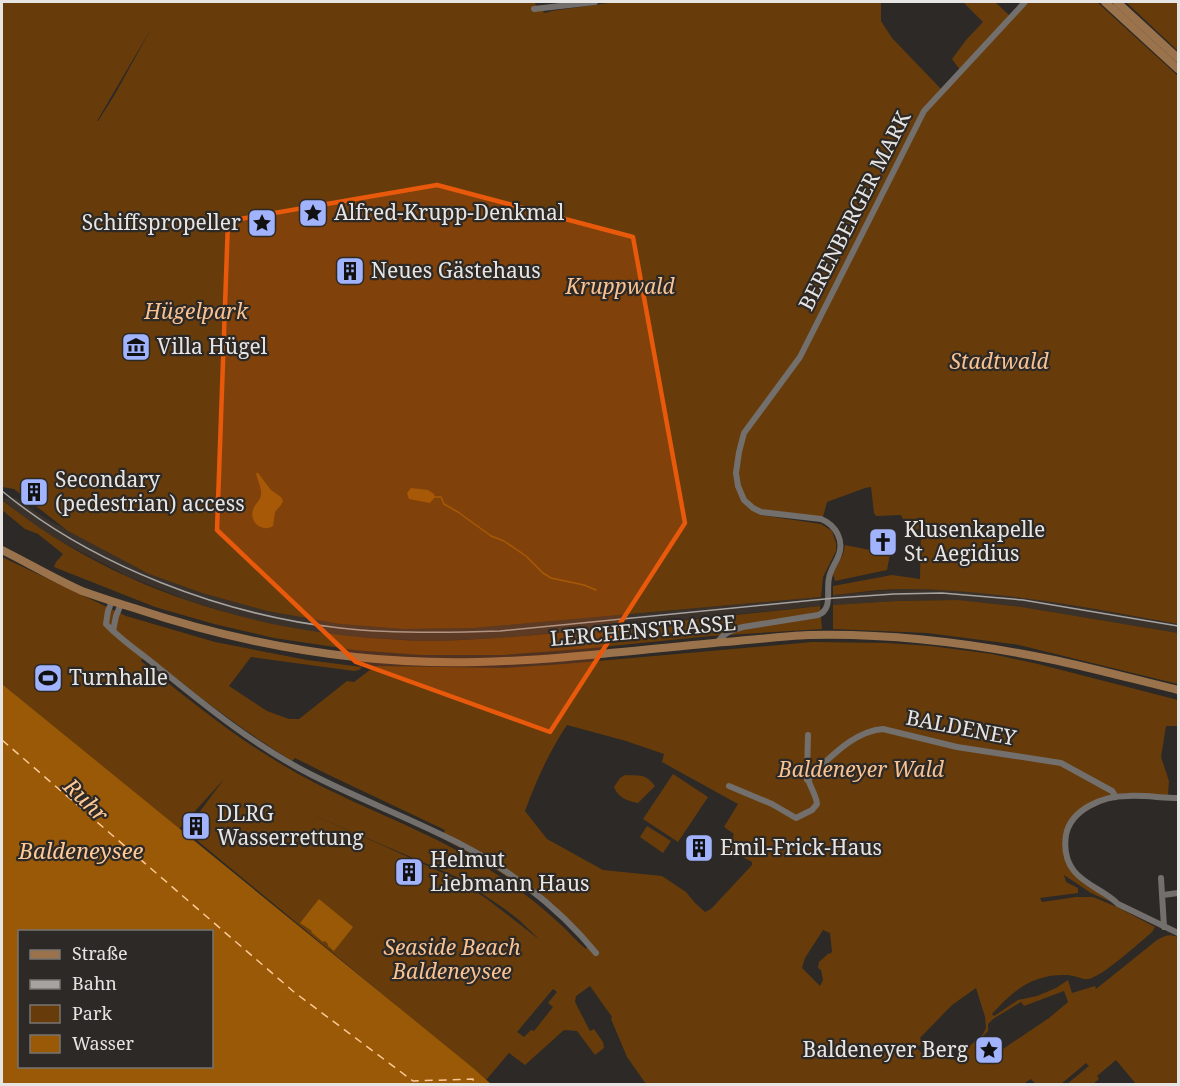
<svg xmlns="http://www.w3.org/2000/svg" width="1180" height="1086" viewBox="0 0 1180 1086" font-family="'Noto Serif',serif">
<style>
.built{fill:#3a322b}
.green{fill:#673c0a;fill-rule:evenodd}
.water{fill:#995907;fill-rule:evenodd}
.lines{fill:none;stroke-linecap:round;stroke-linejoin:round}
.stream{stroke:#995907;stroke-width:1.5}
.ferry{stroke:#fec897;stroke-width:1.5;stroke-dasharray:8 6;stroke-linecap:butt}
.minor{stroke:#736f6c;stroke-width:6}
.major{stroke:#9a734c;stroke-width:8}
.rail{stroke:#a6a3a1;stroke-width:1.5}
.marked{fill:#e8590c;fill-opacity:0.2;stroke:#e8590c;stroke-width:4.5;stroke-linejoin:round}
.labels{text-anchor:middle;stroke-width:4.5;stroke-linejoin:round;paint-order:stroke}
.street-label{font-size:21px;fill:#e7e5e3;stroke:#2c2926}
.poi-label{font-size:21px;fill:#e7e5e3;stroke:#2c2926;text-anchor:start}
.park-label{font-size:21px;font-style:italic;fill:#f8c292;stroke:#2c2926}
.water-label{font-size:22px;font-style:italic;fill:#fec897;stroke:#2c2926}
</style>
<rect width="100%" height="100%" fill="#2c2926"/>
<!-- built -->
<path class="built" d="M16 498 45 518 149 574 202 593 267 611 340 624 403 629 473 628 821 597 820 606 501 638 431 641 354 637 306 631 244 618 187 600 129 577 58 540 25 519 2 499Z
M899 589 957 590 1022 597 1178 624V633L1022 607 958 600 896 601 833 605V595Z"/>
<!-- green -->
<path class="green" d="M2 2H536L535 4 545 13 552 11 615 2H881V21L892 38 942 90 925 112 1025 2H1097L1178 76V624C1087 608 995 589 902 589 879 589 856 593 833 595V586L892 575 920 579 921 529 909 530 901 515 876 516 874 513 871 487 865 488 827 502 823 517 761 509 751 504 746 498 741 488 739 475V461L745 436 799 356 744 429 736 451 735 474 750 509 760 515 821 524 832 531 836 543V551L823 577 821 597 473 628 403 629 340 624 267 611 202 593 149 574 68 531 14 489 2 487ZM152 27 114 96 98 121H97Z
M963 2H995L1010 16 960 70 952 59 966 40 983 22Z
M1126 2H1178V51Z
M2 500C110 587 250 631 387 639 402 640 417 641 432 641 490 640 547 634 604 628 676 621 748 614 820 606L822 629 711 636 582 649 503 655H421L354 650 274 638 214 624 155 607 54 567 56 562 63 554 38 534 25 529 2 510Z
M845 545 890 554 887 570 835 581 833 574 843 554Z
M2 557 126 616 215 642 307 660 362 667 359 670 354 671 251 657 229 686 267 711 289 719H299L347 681 354 682 375 666 504 668 564 664 812 642 887 643 931 646 992 654 1038 664 1178 700V726H1166L1161 757 1169 781 1168 796 1118 794 1110 787 1114 797 1105 799 1070 821 1065 855 1086 884 1111 902 1091 893 1064 875 1066 882 1078 888V893L1040 898 1042 902 1076 897H1093L1117 907 1155 927 1152 932C1138 944 1104 975 1089 979 1082 980 1074 975 1067 975 1032 974 1014 990 992 1014L994 1016 1018 1000 1037 996 1056 988 1068 980 1072 993 1095 986 1096 989 1157 940C1166 935 1169 934 1178 937V1084H1136L1116 1060 1097 1076 1099 1079 1093 1084H1067L1089 1066 1086 1063 1061 1084H1036L1031 1079 1023 1084H646L627 1057 611 1019 612 1017 590 986 576 996 575 1002 590 1031 594 1029 603 1042 604 1048 595 1055 577 1031 564 1030 525 1065 509 1053 486 1080 193 837 206 822 198 814 224 779 179 829 2 684ZM145 654C193 692 240 729 292 761L295 758 329 775 445 830 442 838C483 860 523 885 558 916 569 925 578 936 588 946L586 949C577 942 569 932 560 924 534 900 503 877 472 859 413 824 347 803 288 768 235 738 188 699 141 661ZM567 725 626 741 664 754 662 762 738 804 724 827 734 834 725 852 736 858 739 855 752 862V865L711 909 705 912 695 903 686 892 662 876 603 870 547 839 525 811C536 781 549 752 567 725ZM302 810 457 877 502 907 519 920 540 940 487 899 456 879 384 846ZM823 930 830 933 832 952 830 954 829 953 819 962 818 968 821 970 823 980 820 986 802 968 805 958ZM976 988 985 1017 986 1028 983 1034 954 1060 939 1048 924 1056 917 1048 923 1042 920 1038 952 1005ZM553 989 557 992 548 1003 553 1007 534 1031 531 1030 524 1037 517 1032ZM1064 991 1068 1002 1049 1018 997 1053 989 1040 985 1039 983 1036 988 1031V1024L993 1019 1021 1002 1024 1006Z
M958 600 1022 607 1178 633V684L1019 645 927 633 833 629V605L896 601Z
M673 774 708 797 678 842 643 819Z
M625 775C640 776 645 773 655 786L638 803C628 801 618 798 614 787L620 778Z
M647 826 671 841 663 853 640 837Z"/>
<!-- water -->
<path class="water" d="M256 473H258L271 490 281 497 283 501 281 505 275 512 273 526C262 533 249 522 253 510 255 503 262 500 261 492 261 486 257 479 256 473Z
M411 488 428 490 434 494 435 497 430 503 409 499 407 493Z
M2 684 473 1068 491 1084H2ZM20 932H212V1066H20Z
M319 899 353 927 334 951 328 946V944L325 941 323 942 311 932 312 931 300 923Z"/>
<g class="lines">
<!-- stream -->
<path class="stream" d="M435 497H441L444 504 458 512 491 536 504 541 526 556 543 573 551 578 584 585 596 590"/>
<!-- ferry -->
<path class="ferry" d="M2 740 294 992 413 1081 473 1079 474 1084"/>
<!-- minor -->
<path class="minor" d="M534 9 595 2
M112 601 108 611 106 624C122 641 141 653 159 668 207 707 255 746 310 774 353 796 399 814 442 835 499 861 557 905 596 953
M113 631 116 616 121 604
M717 643C724 633 731 630 743 627L818 615C833 610 826 591 829 578 830 571 835 564 838 557 845 541 836 525 821 519L761 512 753 508 744 500 738 486 736 473 739 452 744 433 800 357 924 111 1025 2
M807 780C813 777 816 771 821 766 838 750 858 731 883 729L957 747 1061 763 1112 791 1116 797
M729 786 772 804 796 818 812 810 817 804C816 793 808 785 807 774L808 735
M1178 798C1162 798 1144 795 1128 796 1103 796 1071 809 1066 835 1064 848 1066 861 1074 871 1085 885 1105 891 1118 904L1178 933
M1161 878 1164 927
M1163 895 1178 893"/>
<!-- major -->
<path class="major" d="M1105 2 1178 69
M1117 2 1178 58
M2 550C28 563 55 579 82 591 99 597 117 603 134 608 244 645 362 665 478 662 565 660 651 648 737 641 761 639 785 636 809 635 889 633 971 643 1049 659 1093 668 1136 680 1178 690"/>
<!-- rail -->
<path class="rail" d="M2 491C93 566 223 615 340 628 393 634 447 633 500 631L835 598 894 594 942 593 1023 600 1178 626"/>
</g>
<!-- marked area -->
<path class="marked" d="M437 185 633 237 685 523 550 732 356 662 217 530 228 221Z"/>
<!-- icons -->
<defs>
<g id="sight-square" transform="scale(1.5)"><rect x="-9" y="-9" width="18" height="18" rx="4" fill="#a1b3fd" stroke="#2c2926"/><path d="M0-6L1.8-2.2L6-1.7L2.9 1.2L3.7 5.4L0 3.3L-3.7 5.4L-2.9 1.2L-6-1.7L-1.8-2.2Z" fill="#111"/></g>
<g id="building-square" transform="scale(1.5)"><rect x="-9" y="-9" width="18" height="18" rx="4" fill="#a1b3fd" stroke="#2c2926"/><path d="M-4-6H4V6H1V3H-1V6H-4ZM-2.5-4.3h1.7v1.8h-1.7ZM.8-4.3h1.7v1.8H.8ZM-2.5-1h1.7V.8h-1.7ZM.8-1h1.7V.8H.8Z" fill="#111"/></g>
<g id="museum-square" transform="scale(1.5)"><rect x="-9" y="-9" width="18" height="18" rx="4" fill="#a1b3fd" stroke="#2c2926"/><path d="M0-6L6-3V-2H-6V-3ZM-5-1h2V3h-2ZM-1-1h2V3h-2ZM3-1h2V3H3ZM-6 4H6V6H-6Z" fill="#111"/></g>
<g id="church-square" transform="scale(1.5)"><rect x="-9" y="-9" width="18" height="18" rx="4" fill="#a1b3fd" stroke="#2c2926"/><path d="M-1.2-6h2.4v3.5h3.3v2.4h-3.3V6h-2.4V-.1h-3.3v-2.4h3.3Z" fill="#111"/></g>
<g id="stadium-square" transform="scale(1.5)"><rect x="-9" y="-9" width="18" height="18" rx="4" fill="#a1b3fd" stroke="#2c2926"/><path d="M0-5a6.5 5 0 1 0 0 10a6.5 5 0 1 0 0-10ZM-3.5-1.8h7v3.6h-7Z" fill="#111"/></g>
</defs>
<g fill-rule="evenodd">
<use href="#sight-square" x="313" y="213"/>
<use href="#sight-square" x="262" y="223"/>
<use href="#building-square" x="350" y="271"/>
<use href="#museum-square" x="136" y="347"/>
<use href="#building-square" x="34" y="492"/>
<use href="#church-square" x="883" y="542"/>
<use href="#stadium-square" x="48" y="678"/>
<use href="#building-square" x="196" y="826"/>
<use href="#building-square" x="699" y="848"/>
<use href="#building-square" x="409" y="872"/>
<use href="#sight-square" x="989" y="1050"/>
</g>
<g class="labels">
<!-- street labels -->
<g class="street-label">
<text transform="translate(855 211) rotate(-63)" y="7">BERENBERGER MARK</text>
<text transform="translate(643 631) rotate(-5)" y="7">LERCHENSTRASSE</text>
<text transform="translate(961 728) rotate(11)" y="7">BALDENEY</text>
</g>
<!-- poi labels -->
<g class="poi-label">
<text x="334" y="220">Alfred-Krupp-Denkmal</text>
<text x="241" y="230" text-anchor="end">Schiffspropeller</text>
<text x="371" y="278">Neues Gästehaus</text>
<text x="157" y="354">Villa Hügel</text>
<text x="55" y="487">Secondary<tspan x="55" dy="24">(pedestrian) access</tspan></text>
<text x="904" y="537">Klusenkapelle<tspan x="904" dy="24">St. Aegidius</tspan></text>
<text x="69" y="685">Turnhalle</text>
<text x="217" y="821">DLRG<tspan x="217" dy="24">Wasserrettung</tspan></text>
<text x="720" y="855">Emil-Frick-Haus</text>
<text x="430" y="867">Helmut<tspan x="430" dy="24">Liebmann Haus</tspan></text>
<text x="968" y="1057" text-anchor="end">Baldeneyer Berg</text>
</g>
<!-- park labels -->
<g class="park-label">
<text x="620" y="294">Kruppwald</text>
<text x="196" y="319">Hügelpark</text>
<text x="999" y="369">Stadtwald</text>
<text x="861" y="777">Baldeneyer Wald</text>
<text x="452" y="955">Seaside Beach<tspan x="452" dy="24">Baldeneysee</tspan></text>
</g>
<!-- water labels -->
<g class="water-label">
<text transform="translate(86 800) rotate(44)" y="8">Ruhr</text>
<text x="81" y="859">Baldeneysee</text>
</g>
</g>
<!-- border -->
<rect width="1180" height="1086" fill="none" stroke="#e7e5e3" stroke-width="6"/>
<!-- legend -->
<rect x="18" y="930" width="195" height="138" fill="#2c2926" stroke="#777472" stroke-width="1.5"/>
<rect x="30" y="950" width="30" height="9" fill="#9a734c" stroke="#777472" stroke-width="1.5"/>
<text x="72" y="960" font-size="18" fill="#e7e5e3">Straße</text>
<rect x="30" y="980" width="30" height="9" fill="#a6a3a1" stroke="#777472" stroke-width="1.5"/>
<text x="72" y="990" font-size="18" fill="#e7e5e3">Bahn</text>
<rect x="30" y="1005" width="30" height="18" fill="#673c0a" stroke="#777472" stroke-width="1.5"/>
<text x="72" y="1020" font-size="18" fill="#e7e5e3">Park</text>
<rect x="30" y="1035" width="30" height="18" fill="#995907" stroke="#777472" stroke-width="1.5"/>
<text x="72" y="1050" font-size="18" fill="#e7e5e3">Wasser</text>
</svg>
